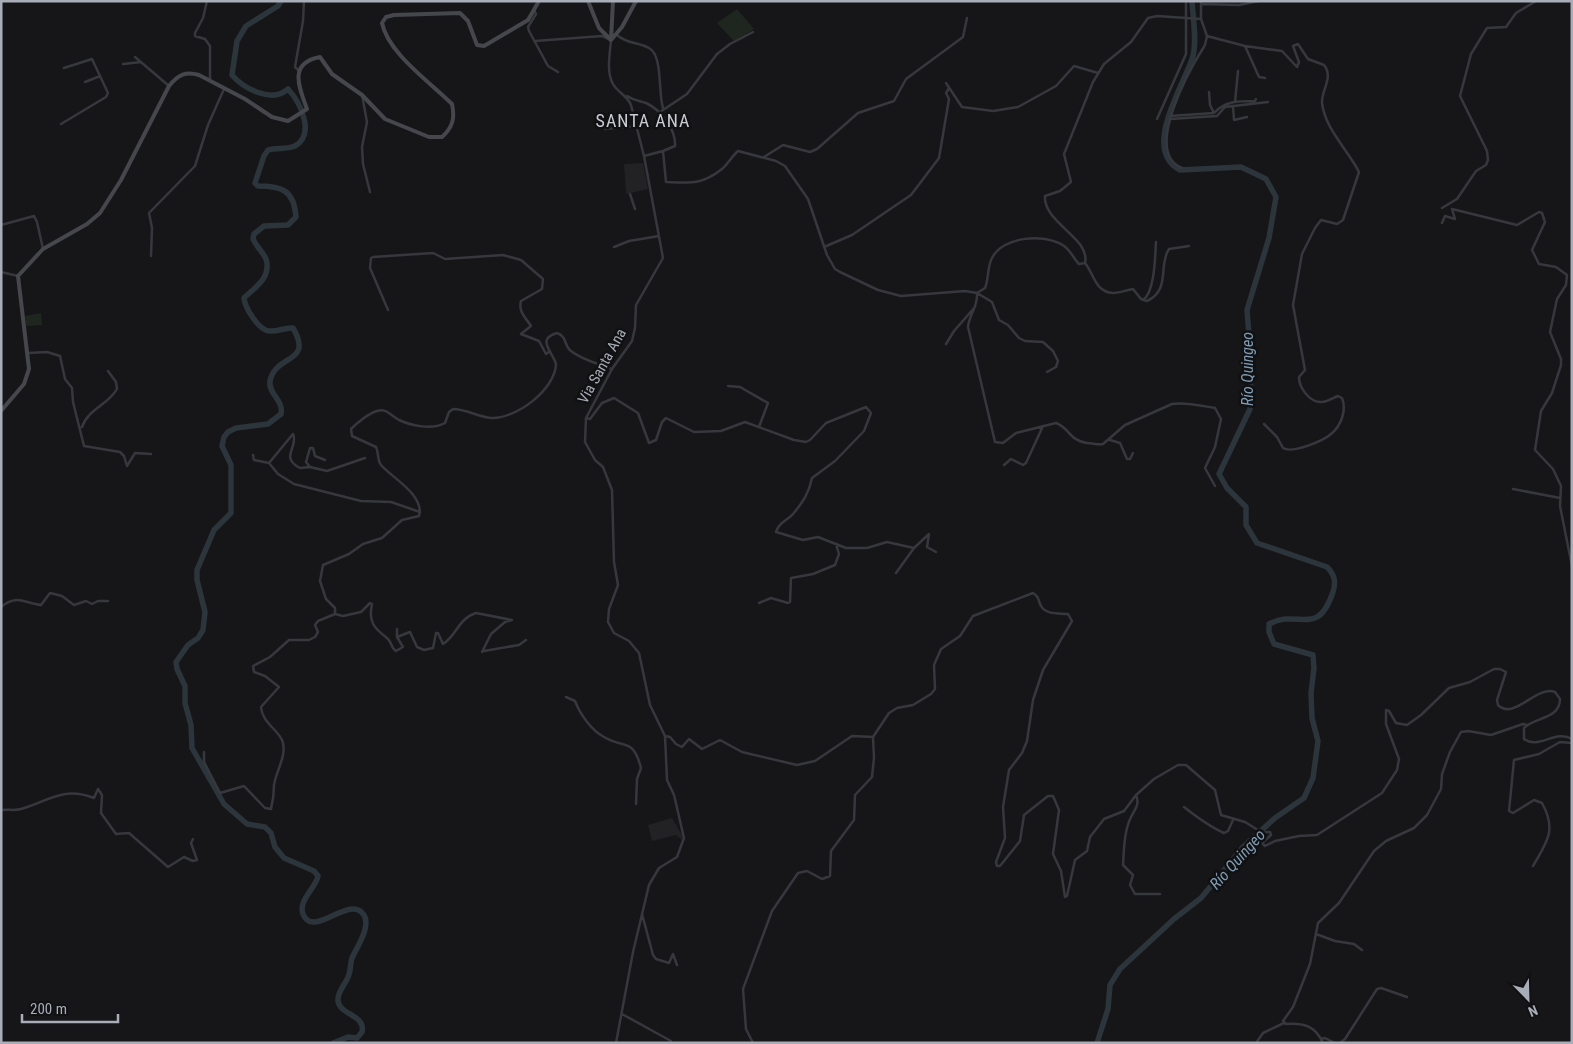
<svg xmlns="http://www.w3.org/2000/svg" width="1573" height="1044" viewBox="0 0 1573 1044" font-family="'Roboto Condensed',sans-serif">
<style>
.built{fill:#222225}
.green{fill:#1e261f}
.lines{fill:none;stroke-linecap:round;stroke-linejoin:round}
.river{stroke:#2c353c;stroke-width:5.5}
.street{stroke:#37383d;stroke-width:2.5}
.secondary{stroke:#45474d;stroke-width:4}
.labels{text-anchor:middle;stroke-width:5;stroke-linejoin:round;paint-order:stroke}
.street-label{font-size:15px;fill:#a8adb8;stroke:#111113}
.water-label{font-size:16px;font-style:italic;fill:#7f9bb3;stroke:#111113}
.quarter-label{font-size:18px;letter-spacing:1px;fill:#c9ccd4;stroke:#111113}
</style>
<rect width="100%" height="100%" fill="#161618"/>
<!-- built -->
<path class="built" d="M643 163 648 189 626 194 624 164Z
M672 818 683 837 682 840 676 835 652 841 648 825Z"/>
<!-- green -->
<path class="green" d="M737 9 754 29 734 41 717 23Z
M41 313 42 325 26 326 25 316Z"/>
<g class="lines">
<!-- river -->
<path class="river" d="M281 1 278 6 246 26 237 41 232 75C243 88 272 104 288 89 300 102 316 134 295 146 286 150 277 147 268 150L264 156 255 183 258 186C282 186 294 190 296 217L288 225 264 226 254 234 253 239C256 246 263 252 266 259 272 278 254 288 244 298 245 308 259 331 270 331 278 332 285 327 293 328 314 364 275 354 270 381 268 394 284 400 281 414L268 424 236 428 228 432 224 437 222 446 231 465V513L214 530 197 570V580L205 612 203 630 198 638 188 645 176 662 177 669 185 686V703L191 725 192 748 224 804 247 824 265 827 271 833 275 847 284 858 314 871 318 876C316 888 298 900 303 914 313 940 350 893 364 915 371 927 357 947 352 958 350 964 351 971 348 977 345 985 337 992 338 1001 340 1015 366 1015 362 1032L357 1038 348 1037 333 1043
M1097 1043 1108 1009 1110 985 1120 969 1174 919 1201 898 1243 847 1275 818 1304 798 1313 778 1318 741 1312 718 1311 693 1314 668 1313 655 1274 644 1269 632V624C1299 608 1317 639 1333 592 1336 582 1335 575 1327 567L1257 543 1246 525V507L1227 488 1219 474 1250 409 1251 361 1247 310 1269 238 1276 197 1266 179 1241 167 1180 170C1140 149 1186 82 1193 56 1197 40 1193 18 1192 1"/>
<!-- street -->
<path class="street" d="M207 1 203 18 195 33V36L205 39 210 46V81
M1201 1V19L1207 36 1245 46 1282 51 1297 67 1299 62 1293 46 1298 44 1308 59 1324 65C1334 77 1321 91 1322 103 1325 129 1348 150 1359 172L1343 220 1337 224 1321 220 1315 228 1302 254 1293 305 1305 370 1299 377C1299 388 1310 403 1322 402 1327 402 1333 398 1338 396L1342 398C1347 410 1341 426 1331 434 1323 441 1292 454 1283 448L1277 437 1264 424
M1201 4 1239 5 1259 1
M534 10 536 14 528 27 529 31 548 66 558 72
M617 35C627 44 638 42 649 48 663 55 658 94 663 108
M535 41 602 36 611 40C610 53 606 72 613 84 617 92 627 95 631 105L644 156 663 258 636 305 635 328 632 341 612 369 586 418 585 442 595 460 603 467 612 490 614 562 618 585 609 609 608 622 614 633 629 641 639 653 650 705 665 736 667 780 674 795 684 838 677 857 659 868 649 885 633 952 616 1043
M1245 46 1259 77 1265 78
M135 57 169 86
M123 64 141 62
M299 71 295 67 303 21 304 1
M85 82 100 76
M946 83 962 107 993 111 1018 107 1056 86 1074 66 1098 73
M1209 92 1210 105 1214 113
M362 95 367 122 362 147 363 164 370 192
M627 96C633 100 640 101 646 103 661 110 676 129 675 146L663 151 666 182C690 183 702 185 722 169 728 164 732 156 738 151L776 161 785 166 808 199 827 255 835 269 840 272 878 290 901 296 965 291 977 293 985 288C989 279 987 267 992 258 1003 236 1045 233 1064 246 1071 251 1074 259 1079 264L1085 263C1091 238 1043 223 1045 196L1060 191 1071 182 1064 154 1093 82 1104 64 1131 42 1148 18 1157 16 1201 19
M1235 102 1238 71
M1233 106 1234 120 1247 117
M660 112 687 94 717 54 730 44 753 32
M1170 116 1214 113C1225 101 1238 101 1255 101L1256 99
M1157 119 1186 54V1
M1170 119 1217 116 1225 107 1268 102
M61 124 106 97 108 93 92 59 64 68
M605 129 637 126
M644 156 663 151
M764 157 783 145 810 152 817 149 858 113 894 101 906 79 963 37 967 18
M1182 168C1142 152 1191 67 1205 45L1207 36
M630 194 635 209
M1442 208 1457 199 1476 171 1486 165 1488 160 1487 151 1460 96 1471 54 1487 28 1506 27 1516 13 1536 1
M1442 223 1445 216 1455 219 1452 209 1517 225 1539 212 1542 213 1545 222 1532 250 1539 264 1556 267 1567 275 1566 285 1557 299 1550 332 1561 359V365L1552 393 1541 411 1535 450 1553 469 1561 486 1560 506 1572 566
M1 225 34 216 37 222 43 249
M614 247 629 241 659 236
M824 247 852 235 911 195 939 158 949 99 946 93 949 88
M151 256 152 228 149 213 195 166 208 125 224 89
M1085 263C1094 274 1095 292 1113 293 1120 293 1126 290 1133 289L1141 299 1147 301C1171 290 1158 265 1169 249L1189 246
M1 272 18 276
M977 293C978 308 969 314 968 327L995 442 1003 443 1016 433 1056 423C1070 428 1068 440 1087 443 1093 443 1097 445 1103 444L1125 425 1172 404C1185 402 1202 406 1215 408L1221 419 1215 447 1205 468 1215 486
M977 293 992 302 999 320 1008 325 1019 338 1025 341 1043 342 1053 351 1058 361 1056 367 1047 372
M1143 300C1155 292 1155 256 1156 242
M388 310 370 268 371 258 373 257 433 253 445 259 503 255 521 260 543 279 542 289 521 301C518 312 526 318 531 326L521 334 539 341 546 354 550 351
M946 344 954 331 975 307
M28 353 47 352 60 356 65 379 72 388 73 402 84 446 120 452 124 456 127 466 135 453 151 454
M728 386 740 387 768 403 759 427
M586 418 590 419 602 403 614 398 638 413 649 443 656 440 662 422 666 418 694 432 721 431 745 422 794 440 806 442 810 440 826 423 866 407 871 413 864 431 835 461 812 478C809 493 803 502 793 514 787 521 779 522 776 532L803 540 818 537 846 548H867L887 542 914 548 896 573
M82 427C88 409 108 405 117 389L116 382 108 371
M1110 440 1120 443 1127 459H1130L1133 453
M253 455 254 460 269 463 293 434C299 447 279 457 300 468L310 467 327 471 365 458
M269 463 278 474 294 484 361 501 391 502 420 512
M1004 465 1011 459 1023 465 1026 463 1043 426
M310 467 306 462 310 448H313L315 456 325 460
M1513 489 1560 498
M914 548 929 534 927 547 936 552
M759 603 771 598 788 603 790 602 791 578 813 574 835 565 839 554 836 544
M1 607C16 594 24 603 41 605L50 593 62 596 74 605 86 601 92 604 98 601H108
M335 614V608L326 599 320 581 323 565 349 554 363 544 382 538 402 520 419 516C425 495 392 478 381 465 377 460 379 453 376 447L352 436 351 429C357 423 369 413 377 411 387 408 391 416 399 420 412 426 432 430 445 423L449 412 453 409C466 409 478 417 491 418 516 419 555 390 556 364 552 351 536 339 557 333 567 336 564 346 571 351 582 360 599 364 612 369
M397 637 410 632 417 647 424 650 433 648 436 633H438L443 644C456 636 459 618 476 613L512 620 505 622 491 634 482 652
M484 651 519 645 526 640
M566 697 575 701C580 714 591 730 604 737 624 749 633 737 641 768L637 779 636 804
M665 736 670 737 676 744 682 747 689 739 702 749 720 740 742 752 797 765 815 761 852 736 873 737 889 713 897 708 913 705 931 694 935 689 934 665 941 649 960 636 973 616 1033 593C1040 597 1038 601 1041 606 1046 615 1059 613 1068 614L1072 621 1043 670 1033 700 1027 741 1022 753 1009 770 1003 807 1005 838 996 862 997 866H1000L1020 841 1024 815 1048 796H1053L1059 810 1053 854 1061 871 1065 897 1067 896 1075 860 1087 851 1090 837 1104 819 1124 811 1136 795 1154 779 1178 765H1186L1215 790 1221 815 1245 822 1261 832H1270L1271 835 1262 843 1265 846 1275 841 1299 836 1317 835 1382 793 1397 770 1399 759 1386 724V710L1389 711 1396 723 1407 725 1421 715 1449 688 1470 682 1494 669H1500L1506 672 1497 700 1498 705C1514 721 1536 685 1555 692L1560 699C1560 719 1535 717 1524 728V739C1538 750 1556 729 1572 739
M204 752V762L220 793 244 786 265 808 271 809C273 801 274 793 274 785 276 771 288 754 282 740 277 729 262 722 261 707L279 687 265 676 254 672 253 666 270 657 289 640H309L315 637 318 632 315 625 318 621 335 614 343 616 361 612 370 603 372 604C368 622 374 628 387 638 392 642 391 648 396 651L403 647 397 637V629
M98 789 102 795 101 813 116 834 129 833 168 867 184 857 193 861 197 860 191 843 193 839
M1136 795C1140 805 1135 809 1131 817 1124 831 1124 850 1123 865L1133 875 1130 885 1135 894H1160
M1184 807C1198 818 1210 827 1224 833L1228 831 1233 820
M1 810C8 809 15 811 21 809 49 801 63 786 94 798L98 789
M1533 866C1547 842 1557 830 1542 803L1534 800 1513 813 1509 811 1514 760 1539 754 1560 742 1572 743
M642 914 653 955 656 959 669 963 673 954 677 965
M1316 934 1335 941 1354 944 1362 950
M622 1014 671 1041
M1321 1039 1325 1038 1335 1043
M753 1043 746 1029 743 989 772 911 798 873 807 871 822 879 830 876 831 851 854 820 855 795 872 777 874 758 873 737
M1256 1043 1263 1033 1284 1023
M1323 1043C1315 1025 1303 1023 1286 1024L1283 1021 1293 1007 1310 964 1318 923 1339 903 1374 851 1386 841 1414 828 1427 815 1441 789 1442 774 1450 752 1461 732 1468 731 1491 735 1523 724 1527 725
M1340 1043 1345 1039 1377 989 1381 988 1407 997
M1570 1043 1572 1042"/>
<!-- secondary -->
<path class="secondary" d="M588 1 599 28 611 40
M611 40 622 27 636 1
M611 40 613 1
M1 411 24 384 29 369 18 276 43 249 87 224 100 213 121 180 169 86C178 75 185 71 199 75L245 99 272 117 288 121 307 109C299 87 288 63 320 57L332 74 362 95 385 119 429 137H442C453 127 455 118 452 104 430 82 388 53 382 23L386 17 394 15 460 13 468 21 477 45 484 46 528 20 539 1"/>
</g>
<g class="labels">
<!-- street labels -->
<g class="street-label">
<text transform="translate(602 366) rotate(-61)" y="5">Via Santa Ana</text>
</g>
<!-- water labels -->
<g class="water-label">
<text transform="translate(1247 369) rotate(-90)" y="6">Río Quingeo</text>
<text transform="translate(1237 859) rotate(-48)" y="6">Río Quingeo</text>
</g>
<!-- quarter labels -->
<g class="quarter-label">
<text x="643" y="127">SANTA ANA</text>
</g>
</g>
<!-- border -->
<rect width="1573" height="1044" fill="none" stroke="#a8adb8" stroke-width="5"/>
<!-- north arrow -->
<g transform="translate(1528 999) rotate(157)" stroke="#111113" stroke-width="4" paint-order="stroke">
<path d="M0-4L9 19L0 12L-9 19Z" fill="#a8adb8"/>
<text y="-8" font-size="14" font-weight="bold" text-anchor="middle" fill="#a8adb8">N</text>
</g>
<!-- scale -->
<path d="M22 1014v8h96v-8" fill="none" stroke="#a8adb8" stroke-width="2.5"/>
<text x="30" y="1014" font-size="15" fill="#a8adb8" stroke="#111113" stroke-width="4" paint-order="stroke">200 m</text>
</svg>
